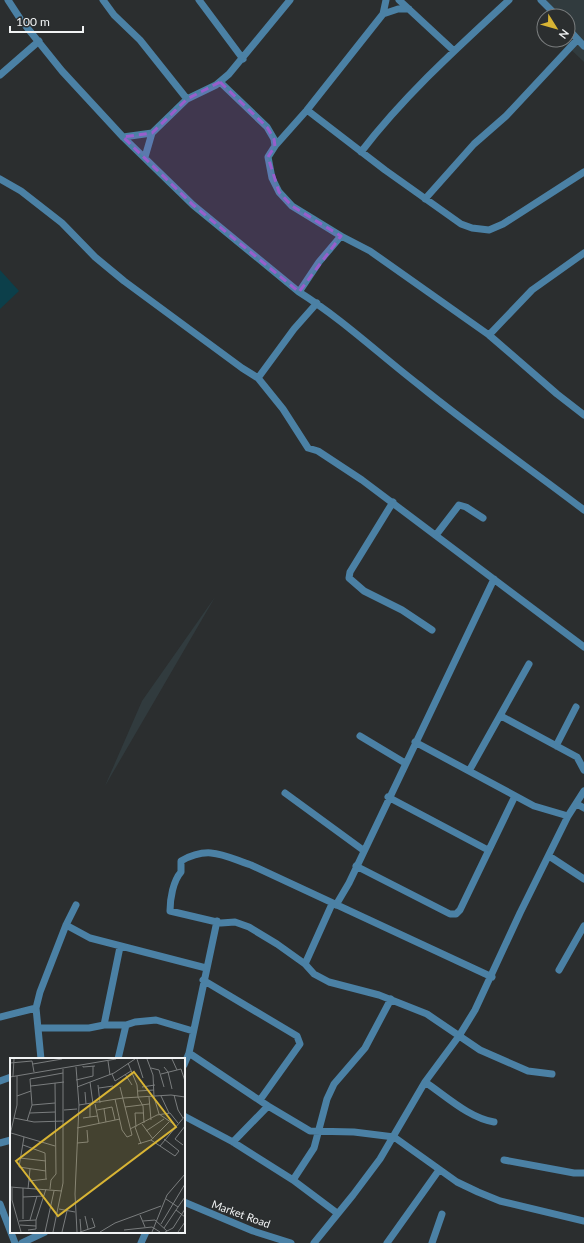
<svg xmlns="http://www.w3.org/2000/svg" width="584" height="1243" viewBox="0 0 584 1243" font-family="Lato,sans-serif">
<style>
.built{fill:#313b3e}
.green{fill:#0c3f4a}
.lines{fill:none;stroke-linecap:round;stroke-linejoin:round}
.minor{stroke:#4b81a5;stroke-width:7}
.marked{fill:#985ecc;fill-opacity:0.2;stroke:#985ecc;stroke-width:3;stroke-dasharray:8 5;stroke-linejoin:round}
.labels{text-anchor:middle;stroke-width:3;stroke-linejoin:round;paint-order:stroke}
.street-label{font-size:11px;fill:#f1f3f4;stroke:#2b2e2f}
.inset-road{fill:none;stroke:#7a7d7e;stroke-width:1}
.view{fill:#d8b434;fill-opacity:0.15;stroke:#d8b434;stroke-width:2}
.inset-edge{fill:none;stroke:#f1f3f4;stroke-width:2}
</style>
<rect width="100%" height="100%" fill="#2b2e2f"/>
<!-- built -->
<path class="built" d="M546 0H584V62L561 40H568V16H547Z
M215 597 105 786 142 701Z"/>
<!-- green -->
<path class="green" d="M0 270 19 291 0 309Z"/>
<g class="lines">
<!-- minor -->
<path class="minor" d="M8 0 21 20 62 71 123 137 193 205 299 292C342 319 379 354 419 385 473 429 529 468 584 510
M103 0 114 15 140 40 187 99
M199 0 243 59
M399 0 454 51
M541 0 557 16
M383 14 398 9H409
M568 29 584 46
M0 75 39 41
M220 82 267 127 274 139 275 146 268 157 272 178 279 192 292 206 341 236 370 251 489 335 557 394 584 415
M307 110 385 170 461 224 472 228 489 230 503 224 584 172
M123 137 152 133
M275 146 307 110 383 14 386 0
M361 152C404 96 457 48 509 0
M145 157 152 133 187 99 216 85 229 74 290 0
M0 179 21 191 62 223 95 257 124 281 242 368 258 378 283 409 308 448 318 451 362 480 584 647
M425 199 474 144 506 116 577 40
M299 292 319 262 341 236
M489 335 532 290 584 253
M258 378 294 329 317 303
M393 502 350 572 349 578 364 591 402 610 432 630
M436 535 459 505 466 507 483 518
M501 716 577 757 584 770
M360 736 405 763
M415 742 534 806 568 816
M556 746 576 707
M469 771 529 664
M285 793 363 850
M388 797 488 850
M577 804 584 808
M549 856 584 879
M356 866 450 914H456L460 910 515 796
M336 905 349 883 494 579
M66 925 90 938 206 968
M305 964 332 904
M559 970 584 926
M492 977 251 865C224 856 209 845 181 861V872C173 881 170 899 170 911L221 923 235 922 249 927 277 944 305 964 314 974 329 982 379 995 427 1014 480 1050 528 1071 552 1074
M203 980 297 1036 300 1044 260 1100
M0 1017 36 1008
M104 1025 120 947
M38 1028H89L104 1025H126L135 1022 156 1020 193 1031
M189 1053 268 1106 310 1131 354 1132 394 1137 457 1182 478 1192 500 1201 584 1221
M41 1059 36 1008 40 992 66 925 76 905
M118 1059 126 1025
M184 1065 189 1053 217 921
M0 1081 11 1077
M425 1082C446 1096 469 1118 494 1122
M184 1116 233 1142 293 1180 337 1213
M233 1142 268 1106
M0 1143 11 1140
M504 1160 574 1173H584
M293 1180 314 1148 327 1099 334 1084 365 1048 391 999
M184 1202 253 1231 291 1243
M0 1204 15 1243
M22 1243 45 1232
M141 1243 146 1232
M314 1243 353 1195 380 1159 425 1082 459 1036 475 1010 520 913 568 816 584 791
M387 1243 439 1170
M432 1243 442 1214"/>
</g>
<!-- marked area -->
<path class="marked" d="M220 82 267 127 274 139 275 146 268 157 279 192 292 206 341 236 299 292 193 205 123 137 152 133 187 99Z"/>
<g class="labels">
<!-- street labels -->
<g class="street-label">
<text transform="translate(241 1214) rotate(20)" y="4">Market Road</text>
</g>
</g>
<!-- overview -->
<g transform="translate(10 1058)">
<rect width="175" height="175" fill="#2b2e2f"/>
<path class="inset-road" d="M127 1 133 20M137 1 143 17 144 39 149 56 165 67M162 1 167 12M98 3 100 17M0 5 22 3 24 14M118 5 127 27 128 39 133 48 134 65M23 6 52 1M73 8V9L85 8M66 9 69 47 65 136 67 174M154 9 158 14 162 31M141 10 149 12 154 29M102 16 105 23 121 13M115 16 122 27M151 16 171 11 175 23M3 18 4 1M0 19 106 1M66 22 83 18V8M80 24 83 46M88 27 90 45M21 28 54 24M67 29 104 15 125 1M132 29 145 27M89 30 103 28M128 33 144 32M75 34 76 46M164 37 168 52 173 60M7 38 21 33M151 38 159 55M139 39 141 62M105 41 112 72 117 79 122 77 110 29M80 46V59M85 46 89 65M22 47 45 45M69 47 113 40 161 37 175 39M115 49 139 46M94 51 96 64M54 52 67 51M87 52 102 49 105 62M20 55 45 54M4 60 24 64 54 63M73 60 87 58M17 63 22 47 20 21 53 15M132 66 143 81M125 69 131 86M126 69 125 55H134M67 70 110 61M120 71 147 57 160 55 168 65M136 73 154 61M1 75 45 88M0 77 7 47V18M14 79 9 109 36 113M141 82 165 98 169 93 154 81M67 85 78 84 77 72M128 86 141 82 159 64M13 87 35 95 36 121M173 87 165 81 175 68M150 88 175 58M10 100 36 103M19 123 37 121M0 129 52 133M2 130V142L11 174M13 130V161M18 131 20 111M40 131 41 122 46 116 45 25M13 139 34 138M175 139 166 152 175 159M156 141 168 149M49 151 65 154M130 157 135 169M75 158 78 171M70 161 71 174M20 162 27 138M9 163 26 162M133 163 145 162 157 173M151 166 175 126M10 167 26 168M154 170 166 152M18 172 26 171V162L36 131M114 172 142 169 150 174M35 174 44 133M43 174 53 125V11M52 174 57 153M70 174 85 169 82 160M90 174 105 165 151 148M142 174 157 137 175 116M155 174 163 170 175 151M168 174 175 164"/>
<path class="view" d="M124 14 166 69 48 158 6 103Z"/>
<rect width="175" height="175" class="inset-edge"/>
</g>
<!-- north arrow -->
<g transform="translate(556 28) rotate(127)"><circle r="19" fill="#2b2e2f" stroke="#7a7d7e"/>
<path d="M0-3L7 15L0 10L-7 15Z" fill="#d8b434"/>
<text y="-6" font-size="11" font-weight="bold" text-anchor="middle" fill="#f1f3f4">N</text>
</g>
<!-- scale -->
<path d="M10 26v6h73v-6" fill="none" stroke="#f1f3f4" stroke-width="2"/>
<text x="16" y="26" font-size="12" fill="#f1f3f4" stroke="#2b2e2f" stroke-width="3" paint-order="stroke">100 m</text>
</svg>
